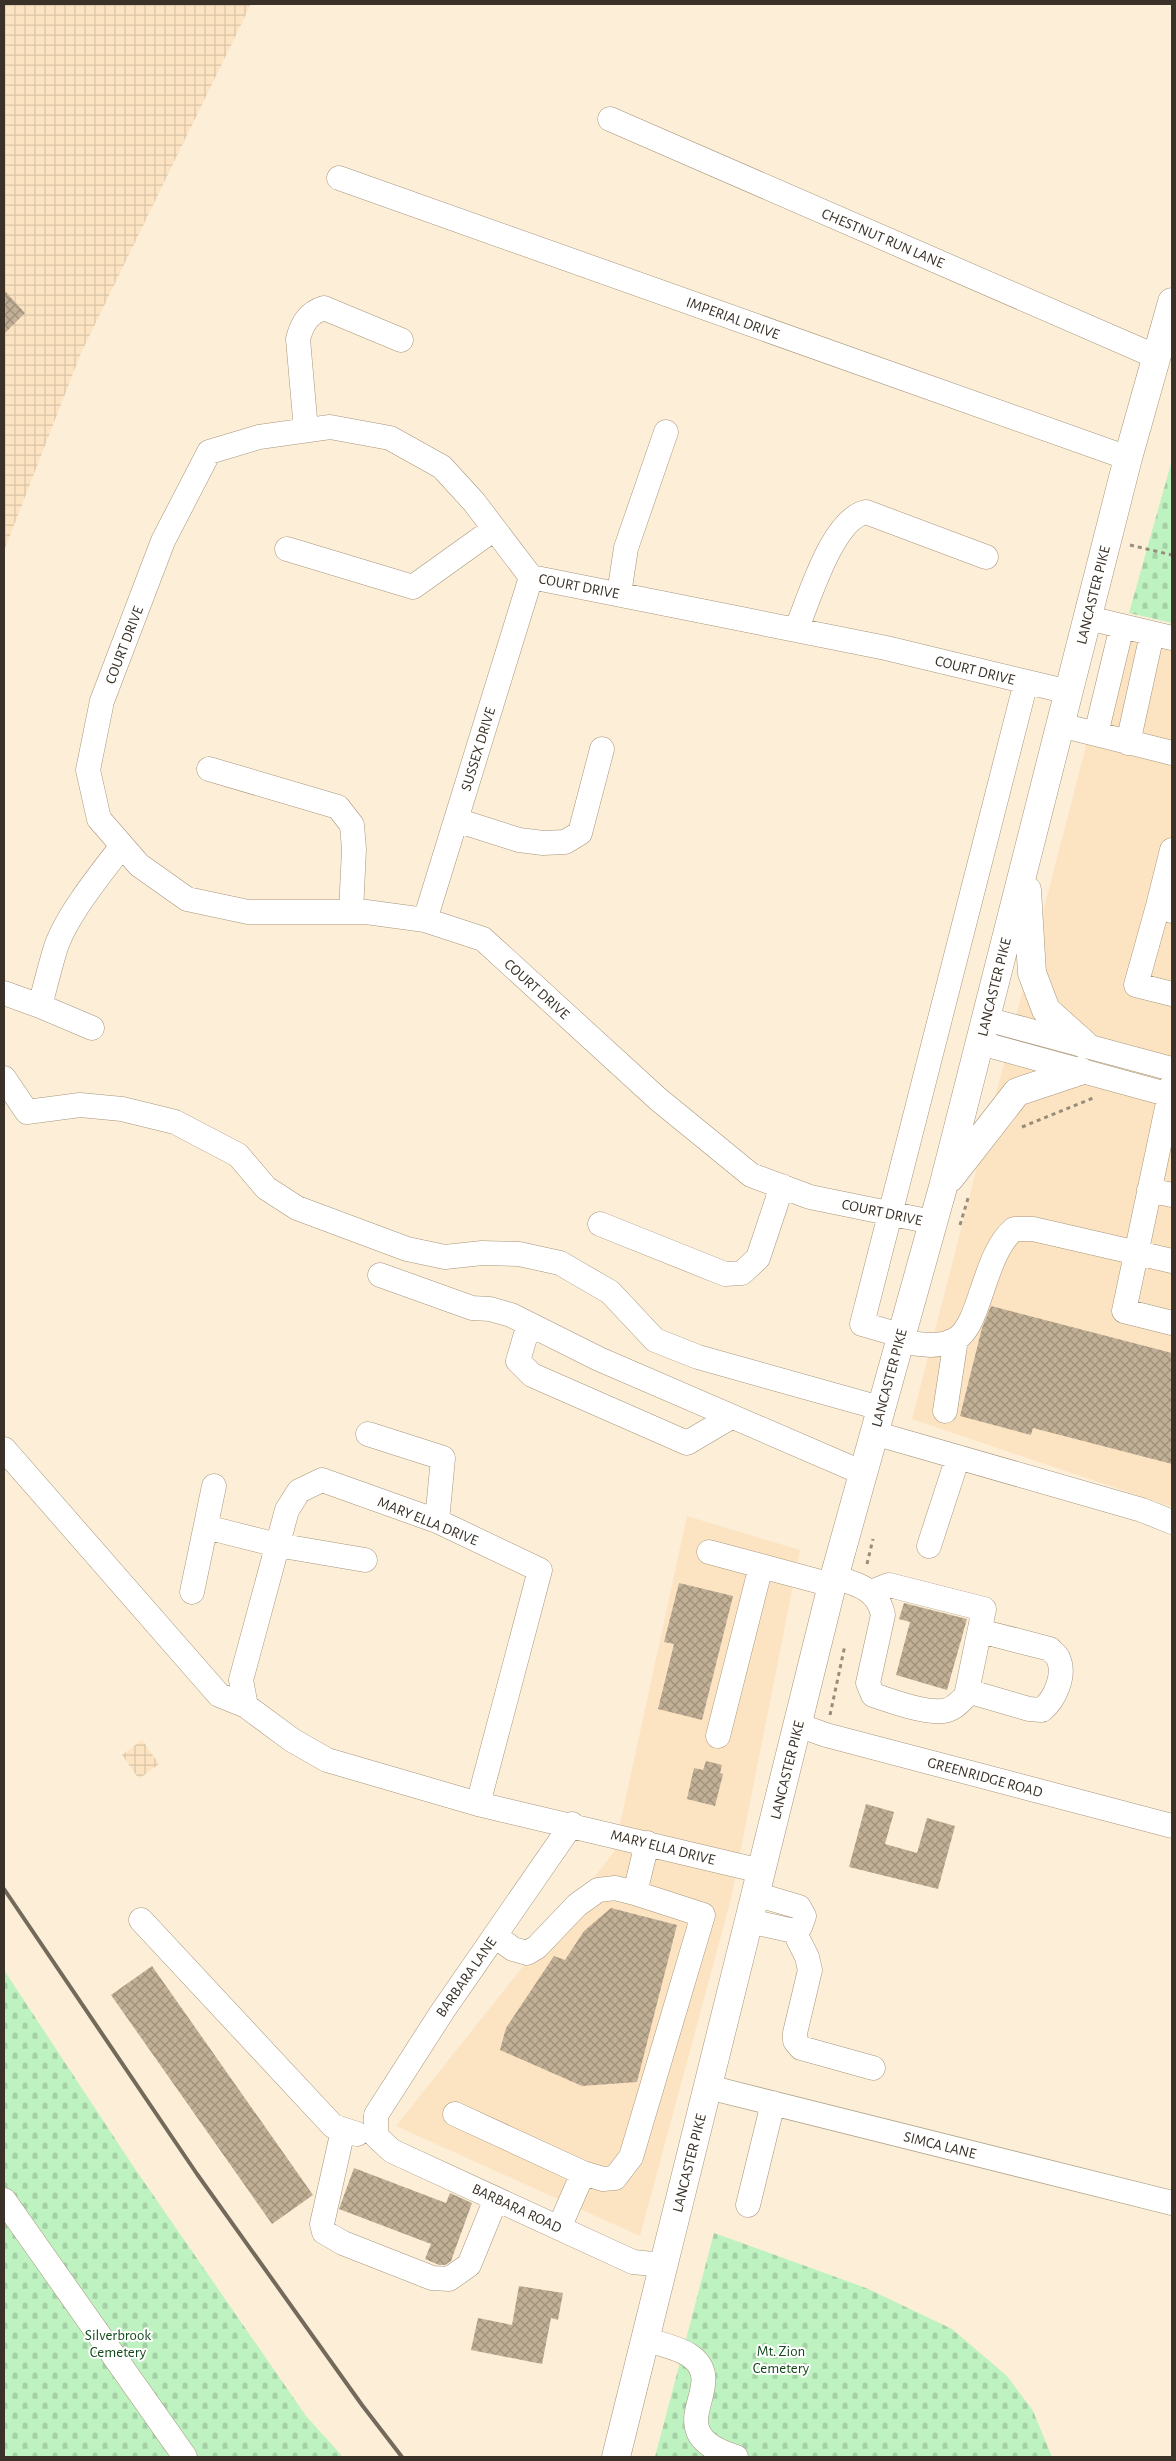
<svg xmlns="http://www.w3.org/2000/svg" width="1176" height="2461" viewBox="0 0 1176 2461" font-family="'Alegreya Sans',sans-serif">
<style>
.built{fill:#fce4c2}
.industrial{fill:url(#industrial-grid)}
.cemetery{fill:url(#cemetery-stones)}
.building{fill:url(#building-cross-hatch)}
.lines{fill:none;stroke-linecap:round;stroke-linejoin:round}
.minor-casing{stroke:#a6957b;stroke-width:25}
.major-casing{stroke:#a6957b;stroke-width:29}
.path{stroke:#988d7d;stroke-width:3;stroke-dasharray:4 4;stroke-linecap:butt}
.minor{stroke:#fff;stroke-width:24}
.major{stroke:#fff;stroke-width:28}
.rail{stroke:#746a5c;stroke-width:4}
.labels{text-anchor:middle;stroke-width:4;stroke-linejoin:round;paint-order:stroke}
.street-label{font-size:15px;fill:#3a3228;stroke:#fff}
.park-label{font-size:15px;fill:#13491b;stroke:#fff}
</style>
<defs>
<pattern id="industrial-grid" width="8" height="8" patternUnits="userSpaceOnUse" patternTransform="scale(1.25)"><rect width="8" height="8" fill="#fce4c2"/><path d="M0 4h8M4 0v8" fill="none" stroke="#d9c4a7"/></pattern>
<pattern id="cemetery-stones" width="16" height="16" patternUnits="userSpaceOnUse" patternTransform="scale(1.25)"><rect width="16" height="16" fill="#bef2c0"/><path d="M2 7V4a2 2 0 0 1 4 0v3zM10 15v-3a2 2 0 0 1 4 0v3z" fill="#a4d0a5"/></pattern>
<pattern id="building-cross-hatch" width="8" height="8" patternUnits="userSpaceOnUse" patternTransform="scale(1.25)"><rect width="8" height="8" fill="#c2b096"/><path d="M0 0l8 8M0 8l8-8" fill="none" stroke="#9f907a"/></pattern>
</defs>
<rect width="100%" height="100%" fill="#fdeed8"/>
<!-- built -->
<path class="built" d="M1118 622 1172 637V1507L912 1419Z
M687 1516 800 1550 731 1899 640 2236 396 2126 614 1852Z"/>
<!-- industrial -->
<path class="industrial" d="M4 4H251L81 353 4 551Z
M142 1740 159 1764 139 1779 122 1755Z"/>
<!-- cemetery -->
<path class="cemetery" d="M1172 460V623L1129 613Z
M4 1970 133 2166 306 2416 343 2457H4Z
M714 2233 866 2288 952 2329 1007 2376 1033 2411 1052 2457H655Z"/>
<!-- building -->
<path class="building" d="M4 290 25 313 4 334Z
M991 1306 1172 1353V1464L1033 1428 1031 1435 960 1416 982 1328Z
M679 1583 733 1596 702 1720 658 1709 674 1644 664 1642Z
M904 1603 967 1619 947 1690 896 1675 910 1622 899 1619Z
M706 1761 722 1765 720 1773 723 1774 715 1806 687 1799 694 1768 703 1770Z
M866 1804 894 1812 885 1844 917 1853 927 1818 955 1826 938 1889 849 1867Z
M611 1908 677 1925 637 2082 582 2086 500 2050 506 2028 554 1956 565 1960 584 1931Z
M152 1966 313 2195 272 2224 111 1995Z
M354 2168 446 2203 450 2193 472 2203 451 2261 445 2265H439L425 2259 431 2244 339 2209Z
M519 2286 563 2293 558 2320 551 2318 542 2364 471 2350 478 2318 512 2325Z"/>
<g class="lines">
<!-- minor casing -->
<g class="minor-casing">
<path id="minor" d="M610 119 1157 357
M339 178 1128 458
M306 430 298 339C302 324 308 313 324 308L401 340
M287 549 413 587 494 529
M619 594 626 548 666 432
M1088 618 1172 638
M796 630C809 600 832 519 866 512L986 557
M1060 725 1172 753
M1096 734 1122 626
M1128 743 1152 634
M209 769 338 807 352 825 354 849 351 912
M456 820 519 840 543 843 565 842 580 833 602 749
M1172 850 1158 906 1172 911
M1158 906 1136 985 1172 994
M425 920 531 577
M4 993 40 1006C45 987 50 966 56 947 67 915 101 873 122 846
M40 1006 92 1028
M986 1019 1172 1069
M980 1043 1170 1095
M4 1078 27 1112 80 1105 122 1109 175 1122 238 1155 266 1188 297 1208 407 1249 445 1257 482 1253 519 1254 560 1263 610 1292 655 1340 698 1357 880 1408
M1172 1084 1124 1311 1172 1323
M1149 1190 1172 1195
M932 1222 810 1197 751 1175 658 1099 483 939 425 920 366 912H248L187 899 139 865 99 819 88 770 102 701 163 541 209 452 259 437 330 427 390 438 442 467 474 502 531 577 886 648 1069 692
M600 1224 725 1274 742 1273 758 1258 782 1186
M380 1275 472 1308 490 1309 511 1315 599 1359 863 1473
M529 1324 518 1361 532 1375 687 1443 731 1417
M900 1335 862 1324 1026 682
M899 1341C917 1344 939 1349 956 1339 981 1325 983 1255 1014 1229H1033L1172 1261
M945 1411 956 1339
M874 1433 1142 1510 1172 1522
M368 1434 443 1458 437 1521
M4 1449 219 1695 246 1706
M322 1480 437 1521 540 1570 478 1804 327 1760 292 1740 246 1706 241 1680 287 1510 299 1491Z
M206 1527 277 1545 365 1560
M929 1546 958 1457
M709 1552 832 1585
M834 1577C857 1584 878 1589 883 1615L868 1683 873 1695C892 1701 923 1713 943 1711 953 1710 959 1703 966 1696L984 1609 889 1585 871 1592
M192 1592 214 1486
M967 1691 1029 1709 1042 1710C1055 1699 1066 1675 1058 1658 1057 1655 1052 1652 1050 1649L980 1631
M798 1725 826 1735 1172 1826
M718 1736 761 1566
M478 1804 761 1871
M141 1920 333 2126 357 2134
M749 1921 794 1931 800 1927 804 1916 799 1907 755 1894
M794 1931 807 1957 810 1970 795 2033V2041L801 2048 873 2068
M495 1936 513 1949 527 1953 537 1947 577 1905 598 1890 615 1888 635 1893
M708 2087 1172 2203
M455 2114 583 2173 559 2228
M343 2130 322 2224 324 2232 343 2243 432 2278 449 2279 469 2265 496 2199
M376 2136V2115L442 2012 572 1824
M376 2136 392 2151 633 2262 664 2265
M583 2173 603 2179 615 2178 631 2157 703 1915 635 1893 647 1843
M4 2200 185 2457
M748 2205 773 2103
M645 2339C659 2344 677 2347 689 2355 734 2385 652 2431 736 2457"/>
</g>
<!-- major casing -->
<g class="major-casing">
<path id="major" d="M1027 890 1032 973 1046 1010 1084 1044
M950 1178 1017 1092 1080 1071
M616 2457 832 1585 943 1187 1128 458 1172 302"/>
</g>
<!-- path -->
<path class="path" d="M1130 545 1172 555
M1022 1127 1093 1098
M960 1225 969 1195
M867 1564 873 1539
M830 1715 845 1645"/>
<!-- minor -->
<use href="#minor" class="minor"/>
<!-- major -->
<use href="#major" class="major"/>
<!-- rail -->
<path class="rail" d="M4 1889 197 2174 362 2405 402 2457"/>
</g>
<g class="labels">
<!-- street labels -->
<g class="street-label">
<text transform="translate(883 238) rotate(23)" y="5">CHESTNUT RUN LANE</text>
<text transform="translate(733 318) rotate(20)" y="5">IMPERIAL DRIVE</text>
<text transform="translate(579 586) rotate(11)" y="5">COURT DRIVE</text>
<text transform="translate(1093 595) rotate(-76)" y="5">LANCASTER PIKE</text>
<text transform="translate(124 645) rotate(-69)" y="5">COURT DRIVE</text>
<text transform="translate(975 670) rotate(14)" y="5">COURT DRIVE</text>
<text transform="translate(478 749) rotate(-73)" y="5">SUSSEX DRIVE</text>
<text transform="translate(994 987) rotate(-76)" y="5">LANCASTER PIKE</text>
<text transform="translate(537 989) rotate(42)" y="5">COURT DRIVE</text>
<text transform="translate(882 1212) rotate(12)" y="5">COURT DRIVE</text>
<text transform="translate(889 1378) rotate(-75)" y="5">LANCASTER PIKE</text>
<text transform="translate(428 1521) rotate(22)" y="5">MARY ELLA DRIVE</text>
<text transform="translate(787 1770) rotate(-76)" y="5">LANCASTER PIKE</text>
<text transform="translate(985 1777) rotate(15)" y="5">GREENRIDGE ROAD</text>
<text transform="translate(663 1847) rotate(14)" y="5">MARY ELLA DRIVE</text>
<text transform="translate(466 1977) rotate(-55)" y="5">BARBARA LANE</text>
<text transform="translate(940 2145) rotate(14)" y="5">SIMCA LANE</text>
<text transform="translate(689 2163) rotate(-76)" y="5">LANCASTER PIKE</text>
<text transform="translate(517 2208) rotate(25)" y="5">BARBARA ROAD</text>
</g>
<!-- park labels -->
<g class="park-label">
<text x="118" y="2340">Silverbrook<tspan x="118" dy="17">Cemetery</tspan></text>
<text x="781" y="2356">Mt. Zion<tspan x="781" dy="17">Cemetery</tspan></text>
</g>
</g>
<!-- border -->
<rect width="1176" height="2461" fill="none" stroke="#3a3228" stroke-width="10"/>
</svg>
